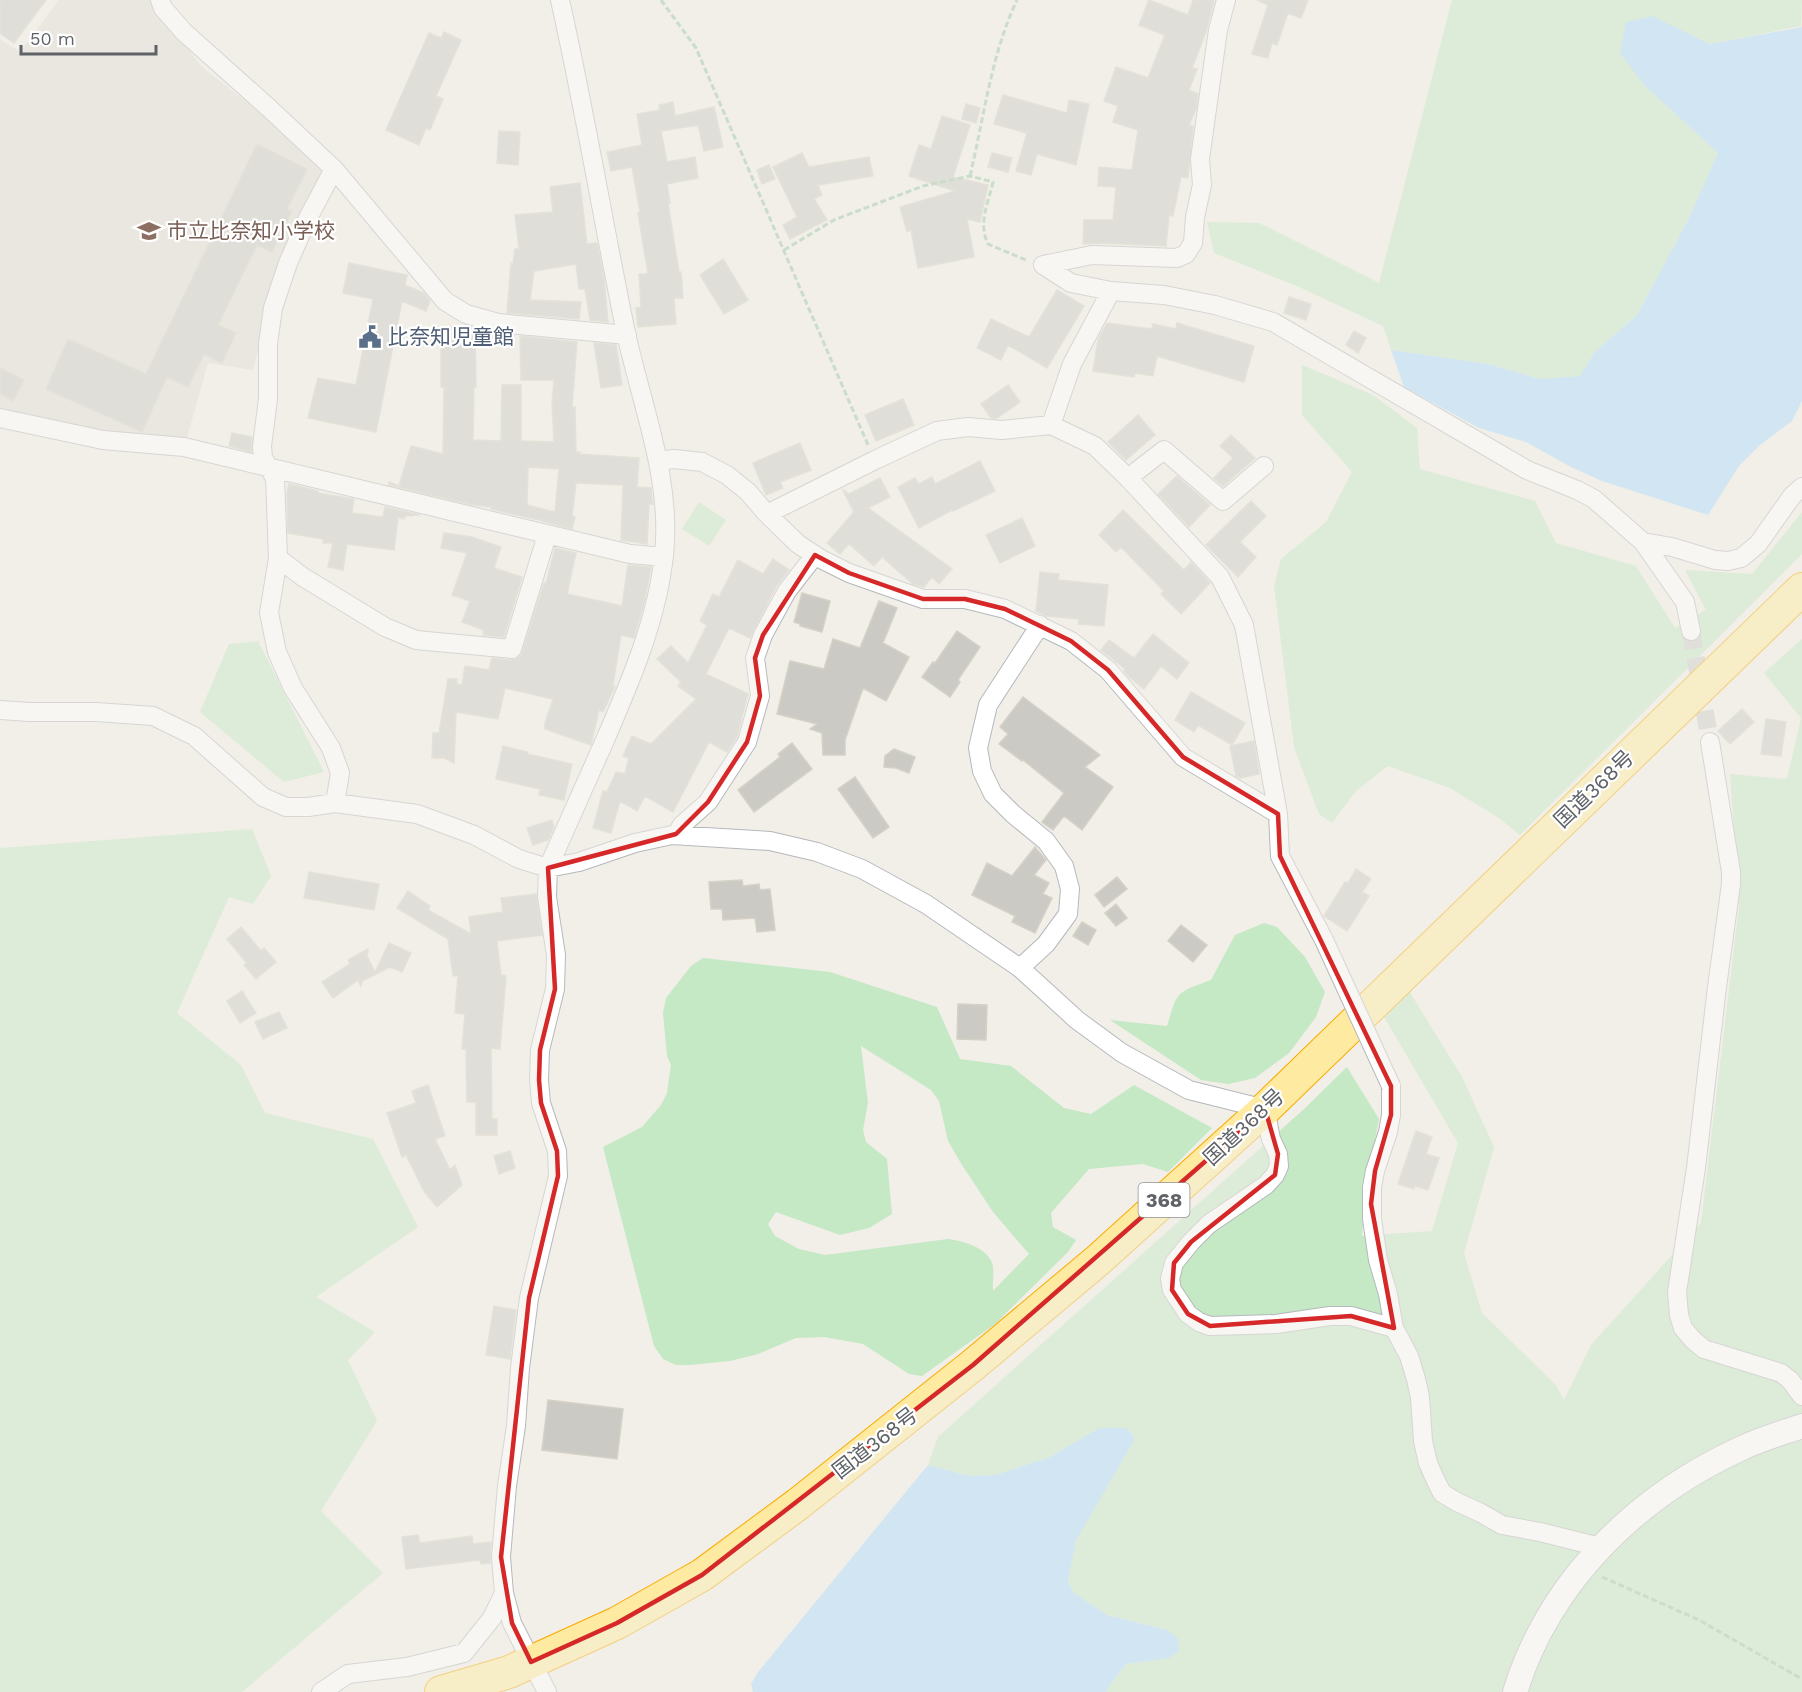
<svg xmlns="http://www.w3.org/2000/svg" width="1802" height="1692" viewBox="0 0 1802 1692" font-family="'Work Sans','Noto Sans JP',sans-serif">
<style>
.education{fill:#e1ded6}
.green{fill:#c5e8c5;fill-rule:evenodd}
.water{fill:#aadaff}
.building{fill:#cccac5;stroke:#d6d1c6;stroke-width:1.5;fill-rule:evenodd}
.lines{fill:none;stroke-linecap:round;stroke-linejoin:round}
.minor-tunnel{stroke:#ccccc8;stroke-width:18;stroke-dasharray:18 9;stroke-linecap:butt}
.minor-casing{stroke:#b5b8bc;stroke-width:20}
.tertiary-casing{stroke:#b5b8bc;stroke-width:26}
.trunk-casing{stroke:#f9ab00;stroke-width:34}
.path{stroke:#9cc7a9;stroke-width:3;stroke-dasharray:6 3;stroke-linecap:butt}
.minor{stroke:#fff;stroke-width:18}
.tertiary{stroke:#fff;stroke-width:24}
.trunk{stroke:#feeaa1;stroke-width:32}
.minor-bridge-casing{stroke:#b5b8bc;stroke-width:20;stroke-linecap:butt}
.minor-bridge{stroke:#fff;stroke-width:18}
.marked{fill:none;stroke:#d62828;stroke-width:4.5;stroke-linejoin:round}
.labels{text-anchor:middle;stroke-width:4.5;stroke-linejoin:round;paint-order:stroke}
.shield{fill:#fff;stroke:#8f9295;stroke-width:1.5}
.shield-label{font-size:20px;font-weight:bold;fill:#5f6368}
.education-label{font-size:21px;fill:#785e54;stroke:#fff;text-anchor:start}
.service-label{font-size:21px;fill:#4e5e75;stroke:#fff;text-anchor:start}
.street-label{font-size:21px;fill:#5f6368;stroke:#fff}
</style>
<rect width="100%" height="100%" fill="#f1efe8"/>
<!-- education -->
<path class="education" d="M59 0H150L201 66 304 148 324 174 274 288 253 370 208 363 186 441 140 440 0 412V39L20 52Z"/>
<!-- green -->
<path class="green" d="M1452 0H1802L1801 26 1710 44 1652 17 1644 85 1718 153 1688 220 1637 315 1594 353 1581 376 1540 379 1488 364 1391 350 1383 326 1299 287 1214 253 1207 222 1259 223 1379 283Z
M1302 365 1373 395 1417 428 1420 469 1535 501 1556 543 1636 566 1675 628 1706 610 1685 570 1752 574 1802 512V554L1520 835 1499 818 1450 788 1388 766 1356 791 1332 823 1319 814 1294 747 1274 586 1281 559 1326 522 1352 472 1302 415Z
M699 502 726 520 709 546 682 529Z
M1802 639V1692H1105L1126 1664 1169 1658 1167 1630 1107 1615 1074 1593 1068 1581 1076 1540 1134 1439 1099 1428 1050 1457 996 1475 969 1476 928 1465 938 1437 1303 1110 1347 1067 1379 1119 1366 1186 1362 1236 1432 1231 1458 1143 1383 1015 1409 991 1462 1077 1494 1147 1464 1253 1482 1313 1555 1384 1564 1400 1591 1345 1701 1223 1739 906 1730 774 1787 779 1801 718 1764 673Z
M258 641 324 772 284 782 200 712 229 644Z
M252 829 271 876 253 904 229 897 177 1013 241 1065 265 1113 373 1139 418 1227 316 1297 375 1332 348 1360 377 1421 321 1511 383 1573 242 1692H0V848Z
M1264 923 1277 927 1305 957 1325 992 1316 1017 1289 1053 1255 1078 1228 1084 1201 1080 1110 1020 1167 1026C1178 990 1176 993 1211 980L1235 935Z
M703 958 830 972 937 1007 960 1059 1011 1066 1064 1108 1091 1114 1134 1085 1212 1128 1168 1172 1143 1164 1089 1169 1051 1213 1053 1227 1076 1240 1068 1252 995 1324 922 1376 909 1374 863 1344 824 1337 796 1338 758 1354 730 1361 690 1365H676L663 1359 654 1346 603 1147 642 1127 661 1105 667 1093 671 1065 667 1056 663 1013 666 998 691 966ZM861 1046 931 1090 939 1101 948 1141 962 1165 993 1212 1029 1254 993 1291C992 1284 995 1271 992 1263 986 1247 963 1241 948 1239L825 1255 799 1249 775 1236 768 1224 776 1212 840 1235 869 1228 892 1214 887 1159 866 1142 863 1130 868 1103Z"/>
<!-- water -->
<path class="water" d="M1652 16 1710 44 1802 27V401L1792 421 1760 445 1739 466 1708 515 1602 481 1571 467 1526 442 1479 428 1404 387 1391 350 1488 364 1540 379 1580 376 1594 353 1637 315 1688 220 1718 153 1644 85 1620 53 1626 22Z
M1099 1428H1127L1135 1439 1076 1540 1068 1581 1074 1593 1107 1615 1167 1630 1178 1639 1179 1651 1169 1658 1126 1664 1105 1692H753L751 1684 758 1672 928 1465 969 1476 996 1475 1050 1457Z"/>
<!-- building -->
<path class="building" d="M0 0H46L14 43 0 33Z
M1149 0 1188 15 1193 0H1214L1206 32 1192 68 1197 69 1189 90 1198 94 1196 109 1189 125 1193 126 1188 178 1181 177 1173 216 1169 215 1166 246 1102 243 1083 244 1084 220H1113L1116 187 1098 186 1099 167 1132 170 1138 130 1113 122 1118 106 1104 101 1116 67 1148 78 1165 35 1139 25Z
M1257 0H1308L1301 18 1288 13 1277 45 1272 43 1268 58 1252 54 1268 5Z
M444 32 461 40 436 96 443 99 430 130 426 128 419 145 386 130 429 33 441 38Z
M1003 95 1067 113 1069 100 1089 104 1076 165 1037 154 1031 175 1016 171 1027 133 994 124Z
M673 102 675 116 714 107 723 147 704 151 698 125 661 131 667 162 695 157 698 178 667 184 670 203H668L679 272H681L683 298H674L676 324 638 327 636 308 641 307 639 274H648L638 213 640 212 632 167 611 171 607 152 642 145 637 114 660 110 659 105Z
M966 104 980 108 976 123 962 119Z
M942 116 970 125 953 177 988 185 980 222 967 219 974 257 918 268 911 230 907 232 900 207 955 191 909 176 919 145 931 149Z
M499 131 520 132 518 165 497 163Z
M257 144 307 169 287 209 292 211 272 252 257 245 218 325 236 333 222 363 204 354 188 387 167 377 142 432 46 389 68 339 146 374Z
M802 153 809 167 869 157 873 176 818 185 822 195 814 199 827 220 790 239 783 225 797 217 773 167Z
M992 153 1012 158 1008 172 988 167Z
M769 165 775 179 762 184 757 170Z
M580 183 587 244 597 243 604 278 608 322 590 320 585 289H579L576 264 534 271 530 300 581 302 579 319 507 313 511 263 513 264 515 249H519L515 215 553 212 550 187Z
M723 259 748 300 724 314 700 275Z
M349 263 407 275 405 285 424 293 430 301 426 311 402 301 376 432 308 418 318 378 356 385 373 299 343 293Z
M1057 290 1084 306 1047 368 1008 345 1001 360 977 348 991 319 1029 337Z
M1289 297 1311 304 1306 320 1284 313Z
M1107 323 1152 329 1153 324 1176 329 1177 323 1254 346 1244 382 1157 356 1153 376 1135 373 1134 377 1093 371 1098 340Z
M468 326 475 328 476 387H474L473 440 501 441 502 385H521V441L554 442 552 404 554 380H521L520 336 577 342 572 407H575L576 452H580L579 454 639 458 637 487 651 488 652 500 653 504H649L647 544 621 540 623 485 576 483 572 516 575 517 572 529 542 521V520L534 519 491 509V507L473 505 389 485V482L399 486 411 446 443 454 444 387H441V327ZM528 467 559 469 555 512 527 505Z
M1354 331 1366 338 1358 353 1346 345Z
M594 343 616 345 622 385 601 388Z
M0 368 24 380 13 401 0 394Z
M1008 385 1020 402 997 418H991L981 404Z
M903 399 914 425 876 441 865 415Z
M1138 415 1155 435 1126 460 1108 442Z
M232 433 252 437 251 452 229 446Z
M1231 435 1255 458 1223 486 1214 478 1233 458 1220 446Z
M800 443 811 470 780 482 783 488 766 495 753 463Z
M980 461 995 491 953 511 952 510 919 528 898 487 915 478 919 484 932 477 935 484Z
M1177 476 1210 505 1189 527 1158 494Z
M880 478 890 497 868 508 952 569 939 584 932 577 924 587 913 584 882 557 874 566 849 544 840 554 827 543 854 512 843 490 849 494Z
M289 484 318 491V493L354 499 352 513 383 517 385 507 420 515 405 516 404 519 398 517 394 550 347 544 343 570 328 567 333 543H323V539L288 533 287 493Z
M1251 501 1266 516 1240 542 1256 557 1238 577 1206 545Z
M1123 510 1184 570 1191 562 1210 583 1181 614 1161 594 1164 591 1121 547 1116 552 1099 535Z
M1022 518 1035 546 1000 563 986 535Z
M444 533 472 537 501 547 494 568 522 577 504 637 483 635 484 630 462 622 470 601 452 595 467 553 441 548Z
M555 548 576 553 567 594 622 606 628 565 651 567 645 600 634 638 621 635 613 685 615 686 603 712 599 710 591 745 545 729V723L553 699 505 688 498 719 456 712 454 763 444 758H432L433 733H439L448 679H457V684L462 685 465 666 489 670 492 658 511 660 521 656 544 583 546 584Z
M773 559 789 570 777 585 750 638 729 628 706 674 748 694 737 737 727 752 709 742 673 812 645 796 637 811 620 801 611 833 593 828 603 791 607 792 616 772 625 774 629 758 623 756 632 736 651 744 696 699 678 686 681 682 657 659 671 646 688 663 707 625 700 621 713 594 719 597 738 560 763 574Z
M1040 572 1059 574 1058 580 1108 585 1104 626 1078 624 1079 619 1046 616 1036 611Z
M802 593 830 601 822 632 800 626V624L794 622Z
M879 601 897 608 883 643 909 657 886 701 863 688 845 740V755H823L822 733 810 729 817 724 777 714 790 661 824 669 833 639 860 648Z
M957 631 980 647 958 680 960 682 950 697 922 677 933 662 935 663Z
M1153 634 1189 663 1177 679 1161 666 1144 689 1129 677 1124 671 1125 669 1101 650 1109 640 1134 658Z
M1191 692 1245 723 1232 745 1198 725 1194 732 1175 720Z
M1023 697 1100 755 1085 767 1113 787 1082 830 1064 816 1053 830 1042 822 1064 793 1023 760 1022 761 999 744 1008 734 1000 727Z
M1742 709 1754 722 1730 744 1718 731Z
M1766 719 1786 722 1781 756 1761 754Z
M1254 741 1259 774 1240 778 1236 776 1230 746Z
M792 743 812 769 754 812 738 790 780 757 778 754Z
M503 746 528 752 527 754 572 764 564 800 539 795 540 789 496 779Z
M894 749 915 757 909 773 896 768 884 767 885 756Z
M855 777 889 827 873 838 838 789Z
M552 820 554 827 548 840 533 845 527 828Z
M1035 847 1046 860 1034 875 1049 883 1043 894 1052 898 1035 933 1012 922 1015 916 972 895 987 863 1012 876Z
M1356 869 1371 879 1362 892 1369 896 1347 931 1324 916 1345 882 1348 883Z
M309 872 379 884 374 910 304 898Z
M1117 877 1127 889 1104 907 1095 895Z
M742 880 743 886 759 884 760 890 770 889 775 930 757 932 755 918 723 920 722 909H711L709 882Z
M408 891 430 906 428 910 471 934 469 917 503 912 501 898 536 894 542 935 497 941 501 975 506 976 500 1049 491 1048 492 1119H497V1135H476V1102H467L466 1049H462L465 1014 455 1013 458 975 453 976 448 939 397 908Z
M1116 904 1127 918 1116 926 1105 913Z
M1082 922 1096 930 1088 945 1073 936Z
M1181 925 1207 945 1193 962 1168 941Z
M241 927 261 951 264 948 276 962 256 979 244 965 247 963 227 939Z
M389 943 411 953 402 972 390 967 362 981 361 986 358 980 333 998 322 982 350 964 348 960 368 949 367 956 375 972Z
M242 991 256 1013 240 1023 227 1001Z
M958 1004 987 1005 986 1040 957 1039Z
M279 1012 287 1028 263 1039 255 1022Z
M428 1085 445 1136 435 1139 450 1170 455 1165 462 1185 437 1207 424 1191 406 1155 402 1157 387 1113 416 1103 412 1091Z
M1416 1131 1432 1137 1426 1154 1439 1158 1428 1190 1415 1186 1414 1189 1398 1184Z
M510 1151 515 1168 499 1174 494 1156Z
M494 1306 516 1310 510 1359 486 1355Z
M548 1400 623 1409 617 1459 542 1450Z
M418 1535 420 1543 472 1536 473 1544 491 1542 490 1563 481 1564 480 1560 406 1569 402 1537Z"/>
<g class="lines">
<!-- minor-tunnel -->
<path class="minor-tunnel" d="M1691 631 1710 742"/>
<!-- minor casing -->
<g class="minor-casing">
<path id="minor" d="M160 0 163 8 184 32 270 109 334 169 445 301 466 314 498 323 627 335
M334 169 308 218 288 263 273 308 268 344V399L262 446 263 458 275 478 278 558 269 613 277 652 293 688 331 748 340 773 335 803
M1043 265 1071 283 1111 291 1164 295 1215 305 1273 322 1527 470 1577 490 1594 499 1643 542 1685 602 1691 631
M1043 265 1092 255 1177 258 1186 254 1193 243 1195 217 1202 185 1200 159 1218 30 1226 0
M0 418 103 440 184 447 630 554 664 557
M1051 425 1072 364 1111 291
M658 461 674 459 702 462 727 475 748 492 767 514 798 544 821 559 849 573 923 599H965L1005 609 1071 641 1108 670 1183 757 1278 814
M1128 478 1164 450 1223 501 1264 466
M767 514 875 460 937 431 968 427 1002 430 1051 425 1095 446 1128 478 1220 577 1244 625 1278 814 1280 856 1324 940
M1643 542 1672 547 1715 560 1728 561 1741 558 1758 544 1792 496 1802 487
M278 558 303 577 385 627 416 640 512 649 547 535
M0 710 29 712H96L153 716 194 736 263 797 286 807H308L335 803 417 814 474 835 519 859 548 868 579 862 635 843 672 835 770 841 817 852 862 869 926 904 1020 968 1077 1020 1122 1053 1189 1090 1265 1109 1271 1139 1278 1154 1279 1166 1275 1175 1266 1185 1209 1224 1191 1242 1174 1263 1170 1279 1172 1290 1188 1314 1199 1322 1210 1326 1276 1324 1330 1316H1351L1394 1328
M1710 742 1731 872V884L1717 987 1696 1168 1677 1292 1679 1315 1683 1328 1693 1340 1704 1349 1781 1373 1790 1380 1802 1396
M676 835 682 825 708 802 747 742 760 696 755 658 763 635 787 591 815 555
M1020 968 1046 944 1068 914 1070 889 1064 866 1046 841 1013 814 993 794 982 771 978 748 988 705 1040 625
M1391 1086V1115L1388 1132 1375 1171 1372 1187V1219L1378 1260 1388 1294 1394 1328 1409 1356 1416 1379 1420 1397 1423 1441 1428 1463 1435 1479 1442 1493 1457 1502 1481 1513 1502 1525 1540 1532 1600 1547
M321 1692 348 1674 407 1667 464 1653 492 1618 504 1593
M547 1692 512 1623 504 1593 501 1557 507 1486 516 1426 520 1368 529 1298 558 1176 557 1151 541 1103 539 1080 540 1050 555 989 556 955 547 897 548 868C567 826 586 783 605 740 631 680 657 620 664 555 672 479 642 407 626 333 603 222 585 111 560 0"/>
</g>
<!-- tertiary casing -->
<g class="tertiary-casing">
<path id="tertiary" d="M1515 1692C1550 1580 1637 1496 1742 1448 1761 1439 1782 1433 1802 1426"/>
</g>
<!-- trunk casing -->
<g class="trunk-casing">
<path id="trunk" d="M441 1692 509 1672 617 1623 702 1575 798 1504 973 1365 1097 1261 1265 1109 1802 589"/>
</g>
<!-- path -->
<path class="path" d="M661 0 696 48 868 445
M970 176C984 117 991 55 1017 0
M784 250 834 220 923 186 970 176 993 182C988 204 978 223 988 244L1026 260
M1602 1577 1699 1620 1802 1679"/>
<!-- minor -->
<use href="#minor" class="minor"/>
<!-- tertiary -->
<use href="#tertiary" class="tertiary"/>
<!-- trunk -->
<use href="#trunk" class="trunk"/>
<!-- minor-bridge casing -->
<g class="minor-bridge-casing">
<path id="minor-bridge" d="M1324 940 1391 1086"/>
</g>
<!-- minor-bridge -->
<use href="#minor-bridge" class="minor-bridge"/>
</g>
<!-- marked area -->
<path d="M0 0H1802V1692H0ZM815 555 849 573 923 599H965L1005 609 1071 641 1108 670 1183 757 1278 814 1280 856 1391 1086V1115L1375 1171 1371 1204 1394 1328 1351 1316 1210 1326 1188 1314 1172 1290 1174 1263 1191 1242 1275 1175 1278 1154 1265 1109 973 1365 702 1575 617 1623 531 1662 512 1623 501 1557 529 1298 558 1176 557 1151 541 1103 539 1080 540 1050 555 989 548 868 676 834 708 802 747 742 760 696 755 658 763 635Z" fill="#f1efe8" fill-opacity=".55" fill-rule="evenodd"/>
<path class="marked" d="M815 555 849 573 923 599H965L1005 609 1071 641 1108 670 1183 757 1278 814 1280 856 1391 1086V1115L1375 1171 1371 1204 1394 1328 1351 1316 1210 1326 1188 1314 1172 1290 1174 1263 1191 1242 1275 1175 1278 1154 1265 1109 973 1365 702 1575 617 1623 531 1662 512 1623 501 1557 529 1298 558 1176 557 1151 541 1103 539 1080 540 1050 555 989 548 868 676 834 708 802 747 742 760 696 755 658 763 635Z"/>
<!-- icons -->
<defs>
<g id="school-bare" transform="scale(1.8)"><path d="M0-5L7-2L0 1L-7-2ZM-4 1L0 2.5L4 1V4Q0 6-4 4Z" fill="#8d6e63" stroke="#fff" stroke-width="2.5" paint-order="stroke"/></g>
<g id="civic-bare" transform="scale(1.8)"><path d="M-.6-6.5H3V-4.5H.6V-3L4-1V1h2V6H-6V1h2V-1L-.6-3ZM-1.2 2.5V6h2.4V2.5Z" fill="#5c6f8a" stroke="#fff" stroke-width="2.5" paint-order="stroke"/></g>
</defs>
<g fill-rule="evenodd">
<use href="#school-bare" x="149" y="231"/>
<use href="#civic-bare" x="370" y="337"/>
</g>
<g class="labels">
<!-- shield labels -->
<rect class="shield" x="1138.5" y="1183" width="51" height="34" rx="4.5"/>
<g class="shield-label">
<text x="1164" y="1207">368</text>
</g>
<!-- education labels -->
<g class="education-label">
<text x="167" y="238">市立比奈知小学校</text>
</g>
<!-- service labels -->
<g class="service-label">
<text x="388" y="344">比奈知児童館</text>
</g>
<!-- street labels -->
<g class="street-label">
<text transform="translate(1594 789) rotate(-44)" y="7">国道368号</text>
<text transform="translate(1244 1127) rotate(-43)" y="7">国道368号</text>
<text transform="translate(875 1443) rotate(-38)" y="7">国道368号</text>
</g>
</g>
<!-- scale -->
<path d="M21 45v9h135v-9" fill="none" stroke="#5f6368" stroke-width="3"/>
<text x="30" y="45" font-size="18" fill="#5f6368" stroke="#ffffff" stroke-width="4.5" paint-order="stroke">50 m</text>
</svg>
